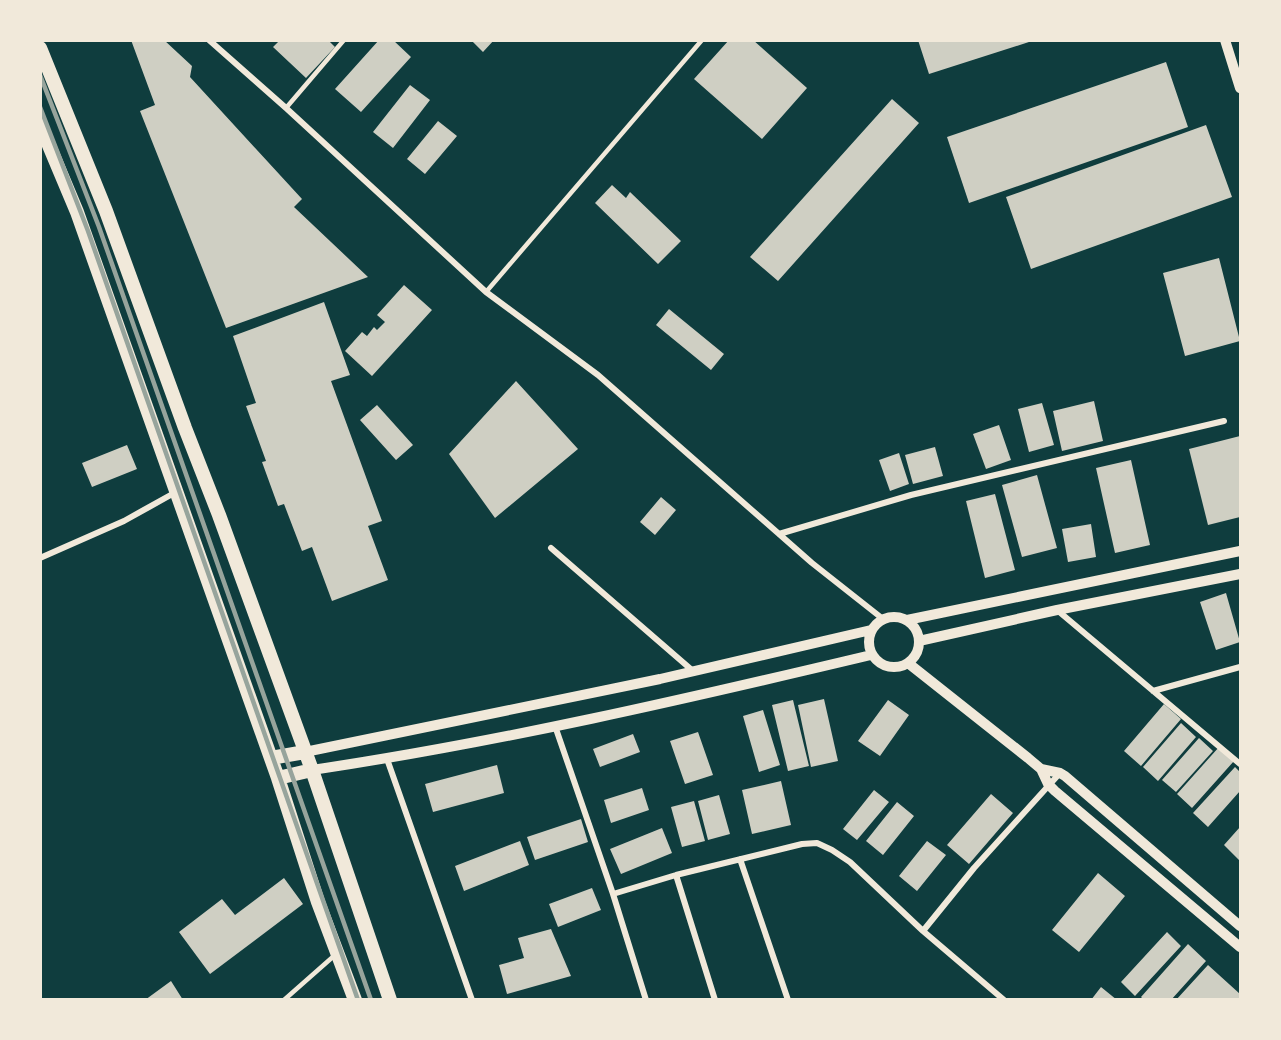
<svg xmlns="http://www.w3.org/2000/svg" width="1281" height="1040" viewBox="0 0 1281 1040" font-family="Signika,sans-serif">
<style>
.building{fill:#cfcfc3}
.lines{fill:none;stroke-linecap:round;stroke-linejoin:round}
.service{stroke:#f1e9da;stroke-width:4.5}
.minor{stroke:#f1e9da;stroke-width:6}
.tertiary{stroke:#f1e9da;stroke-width:10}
.primary{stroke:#f1e9da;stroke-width:14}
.rail{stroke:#97a49c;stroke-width:4.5}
</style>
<rect width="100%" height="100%" fill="#0f3d3e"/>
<!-- building -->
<path class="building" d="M131 40H164L192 66 190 77 302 199 294 207 368 277 226 328 140 111 155 105Z
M280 40H328L335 47 306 78 273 47Z
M379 40H393L411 57 361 112 335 89Z
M471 40H494L483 52Z
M729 40H753L807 88 762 139 694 79Z
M918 40H1032V41L929 74Z
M1166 62 1188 127 969 203 947 137Z
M410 85 430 100 393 148 373 132Z
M892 99 919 123 778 281 750 257Z
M438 121 457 136 425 174 407 159Z
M1206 125 1232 197 1031 269 1006 197Z
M612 185 626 198 630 192 681 241 658 264 595 203Z
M1219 258 1240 341 1185 356 1163 273Z
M404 285 432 310 372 376 345 351 362 332 367 336 374 327 377 330 385 322 377 315Z
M324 302 350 375 331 381 382 521 368 526 388 580 332 601 312 547 302 551 284 504 278 506 262 462 266 461 246 406 256 403 233 336Z
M669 309 724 354 711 370 656 325Z
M516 381 578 449 495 518 449 454Z
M1094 401 1103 441 1062 451 1053 411Z
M1042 403 1054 445 1029 452 1018 409Z
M377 405 413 445 396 460 360 420Z
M999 425 1011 460 986 469 973 434Z
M1240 436V517L1208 525 1189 449Z
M127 445 137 469 92 487 82 463Z
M935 447 943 476 913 484 905 455Z
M899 453 909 484 890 491 879 460Z
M1131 460 1150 545 1115 553 1096 468Z
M1037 475 1057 548 1022 557 1002 485Z
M995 494 1015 570 985 578 966 501Z
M661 497 676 510 655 535 640 522Z
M1091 524 1096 557 1068 562 1062 529Z
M1226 593 1240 642 1216 650 1200 602Z
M824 699 838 761 811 767 798 705Z
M793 700 809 766 788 771 772 705Z
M888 700 909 715 880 756 858 741Z
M1164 704 1181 719 1141 766 1124 751Z
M763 710 780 765 759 772 743 716Z
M1181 723 1196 737 1158 781 1143 767Z
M698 732 713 775 685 784 670 741Z
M633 734 640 752 600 767 593 749Z
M1199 738 1213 751 1176 792 1162 780Z
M1219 747 1234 761 1192 808 1177 794Z
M497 765 504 793 433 812 425 784Z
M1235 767 1240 772V791L1208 827 1193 813Z
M781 781 791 825 752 834 742 790Z
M642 788 649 810 611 823 604 800Z
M874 790 889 802 857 840 843 829Z
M991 794 1013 813 969 864 947 845Z
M719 795 730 834 708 840 698 801Z
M694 801 705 841 682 847 671 807Z
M897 802 914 816 883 855 866 841Z
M581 819 588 842 535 860 527 837Z
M1240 827V859L1239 860 1224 845Z
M662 828 672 853 621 874 610 849Z
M520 841 529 865 464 891 455 866Z
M927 841 946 855 917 891 899 876Z
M1098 873 1125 896 1079 952 1052 930Z
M284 878 303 904 210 974 179 932 222 899 235 915Z
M592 888 601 910 558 927 549 904Z
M551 929 571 976 507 994 499 965 524 958 518 938Z
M1167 932 1181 946 1135 996 1121 982Z
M1188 944 1206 961 1171 1000H1144L1141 997Z
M1208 965 1240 994V1000H1176Z
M171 981 183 1000H145Z
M1101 987 1117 1000H1091Z"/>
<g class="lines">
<!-- service -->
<path class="service" d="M286 108 344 40
M486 292 702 40
M284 1000 335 955"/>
<!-- minor -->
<path class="minor" d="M209 40 286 108 486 292 598 375 812 563 883 619
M779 534 911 495 1224 421
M551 548 693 671
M40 558 124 521 176 492
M1057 610 1240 764
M1153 691 1240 667
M555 726 613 894 646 1000
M387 759 472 1000
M740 859 788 1000
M676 875 715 1000
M613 894 676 875 802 844 817 843 832 850 850 862 923 931 1004 1000
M923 931 974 868 1060 773"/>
<!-- tertiary -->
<path class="tertiary" d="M1225 40 1240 88
M869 642a25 25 0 1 1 50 0a25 25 0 1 1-50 0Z
M907 620 1240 551
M919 641 1057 610 1240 574
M908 663 1028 758 1041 769 1048 784 1055 791 1240 947
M305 752 660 679 871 630
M1041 769 1060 773 1065 776 1240 926
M312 770C500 742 686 699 871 655"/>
<!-- primary -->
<path class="primary" d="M40 48 106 211 185 428 219 515 312 770 390 1000
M40 124 77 212 278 778 318 902 355 1000
M271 758 305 752
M278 778 312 770"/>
<!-- rail -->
<path class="rail" d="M40 75 99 227 371 1000
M40 107 88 231 358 1000"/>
</g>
<!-- border -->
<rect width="1281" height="1040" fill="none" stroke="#f1e9da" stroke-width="84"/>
</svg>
